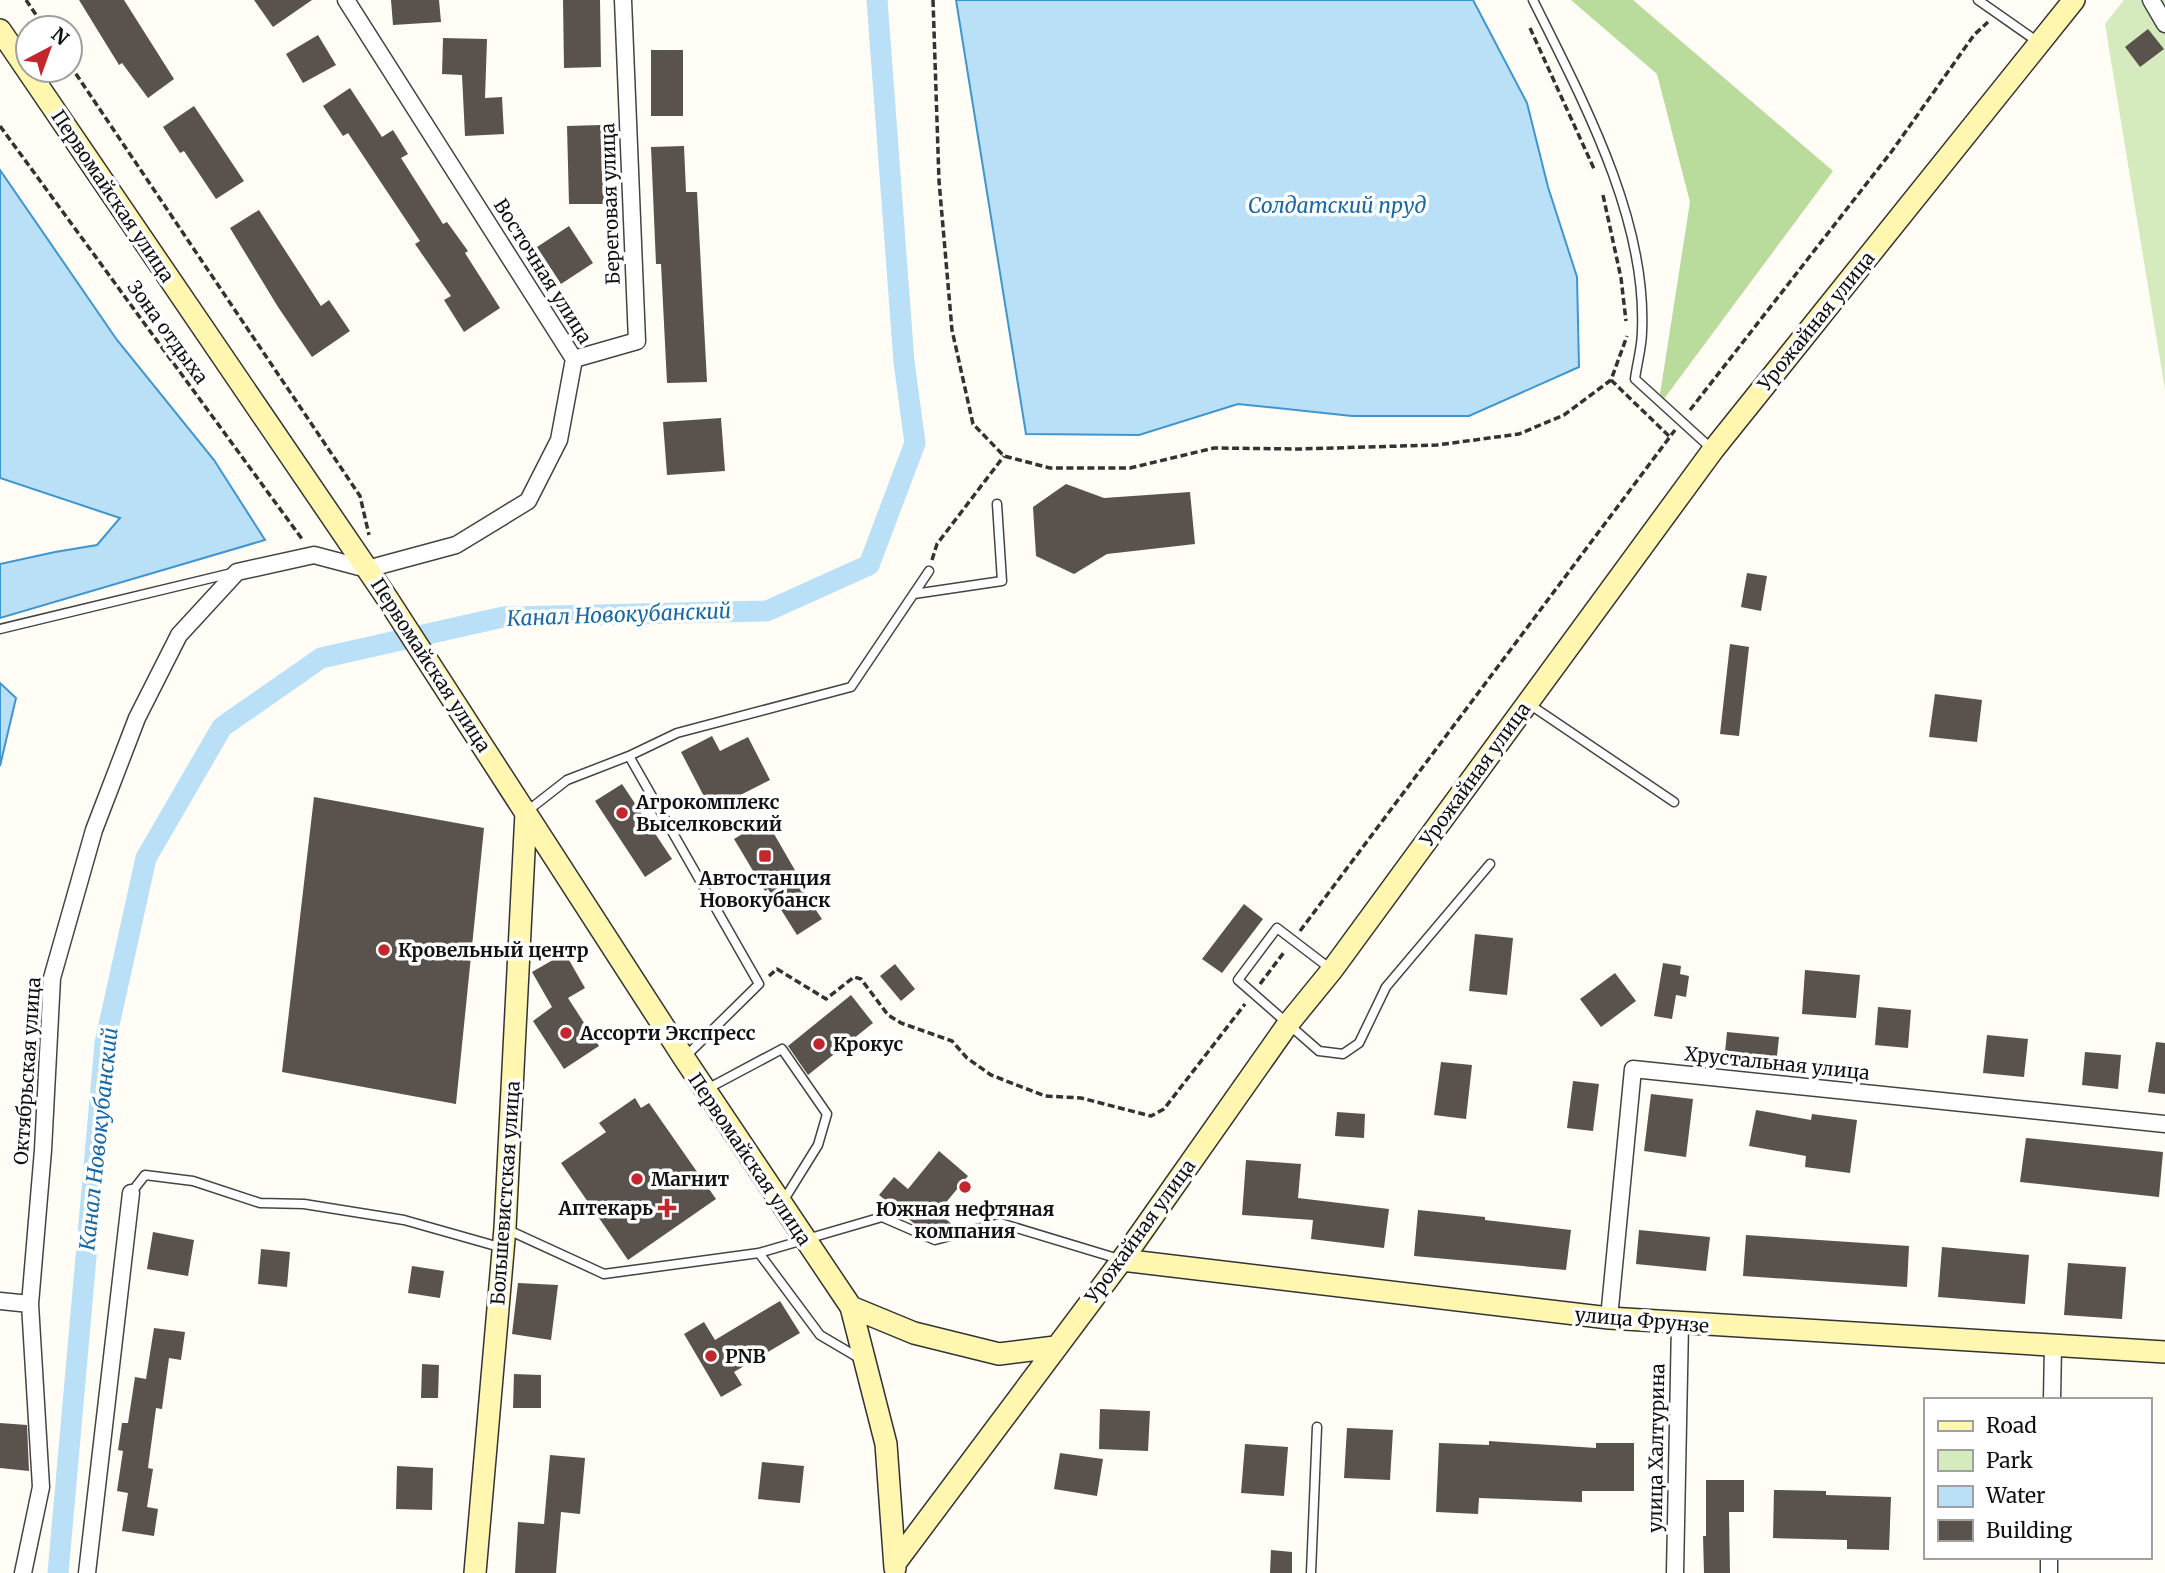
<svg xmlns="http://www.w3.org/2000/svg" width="2165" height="1573" viewBox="0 0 2165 1573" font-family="Merriweather,serif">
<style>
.green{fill:#d5ebbd}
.forest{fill:#b9dc9c}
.water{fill:#b9e0f7;stroke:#3f96cf;stroke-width:2}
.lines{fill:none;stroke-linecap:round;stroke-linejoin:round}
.canal{stroke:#b9e0f7;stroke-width:21}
.building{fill:#5a524d}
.lane-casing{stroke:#444;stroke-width:11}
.street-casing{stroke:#444;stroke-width:19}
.secondary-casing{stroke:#333;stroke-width:24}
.path{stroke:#333;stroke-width:3.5;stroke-dasharray:7 3.5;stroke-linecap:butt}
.lane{stroke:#fff;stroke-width:8}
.street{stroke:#fff;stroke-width:16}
.secondary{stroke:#fff6b0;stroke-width:21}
.poi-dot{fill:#c4262e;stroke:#fff;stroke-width:2.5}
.labels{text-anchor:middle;stroke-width:7;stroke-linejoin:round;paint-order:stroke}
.street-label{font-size:19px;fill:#111;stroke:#fff}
.poi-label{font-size:19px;font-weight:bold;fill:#111;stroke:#fff;text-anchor:start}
.water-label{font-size:21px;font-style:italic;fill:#1768a6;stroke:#fff}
</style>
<rect width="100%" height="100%" fill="#fffdf5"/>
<!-- green -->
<path class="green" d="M2124 0H2165V390L2105 24Z"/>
<!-- forest -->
<path class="forest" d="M1571 0H1633L1833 171 1658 407 1690 202 1657 74Z"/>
<!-- water -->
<path class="water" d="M956 0H1473L1527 103 1548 187 1577 277 1579 367 1469 416H1352L1238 404 1139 435 1026 434Z
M0 170 117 340 214 460 265 540 0 618V564L55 552 97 545 120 518 0 478Z
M0 683 16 698 0 766Z"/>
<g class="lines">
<!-- canal -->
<path class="canal" d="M58 1573 105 1043 146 858 222 727 321 658 503 617 767 611 869 565 915 443 904 362 877 0"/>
</g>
<!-- building -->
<path class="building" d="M79 0H124L174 79 148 98 122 63 119 65Z
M254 0H312L273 27Z
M391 0H439L441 22 393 25Z
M563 0H600L601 67 564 68Z
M2148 29 2164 49 2140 67 2125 47Z
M318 35 336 65 303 83 286 54Z
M443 38 487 39 485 98 502 97 504 134 465 136 462 75 442 74Z
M651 50H683V116H651Z
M350 88 382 137 393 130 408 154 401 158 443 224 447 222 468 251 465 253 500 308 464 332 444 300 451 296 415 244 420 241 348 133 343 136 323 106Z
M194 106 244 181 216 199 184 151 180 153 163 127Z
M602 125 604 204H569L567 126Z
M684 146 686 192H697L707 382 667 383 661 264H656L651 147Z
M259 210 321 306 329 300 350 331 312 357 278 307 230 228Z
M569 226 593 263 561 284 537 247Z
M721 418 725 471 667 475 663 422Z
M1066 484 1104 498 1190 492 1195 544 1107 554 1074 574 1036 556 1033 507Z
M1747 573 1767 576 1761 611 1741 607Z
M1730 644 1749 647 1739 736 1720 734Z
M1935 694 1982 700 1977 742 1929 737Z
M712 736 720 751 748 737 770 780 711 810 681 752Z
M622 784 672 859 645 877 595 801Z
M314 797 484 828 456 1104 282 1072Z
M766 820 796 872 792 875 822 919 797 935 768 889 765 891 734 839Z
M1244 904 1263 919 1222 973 1202 959Z
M1475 934 1513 938 1507 995 1469 991Z
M565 953 585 988 568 998 599 1046 564 1069 533 1021 552 1007 532 972Z
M1663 963 1681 966 1680 974 1689 976 1686 997 1676 995 1672 1019 1654 1016Z
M895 964 915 989 901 1001 880 976Z
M1805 970 1860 975 1856 1018 1802 1014Z
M1615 973 1636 1001 1601 1027 1580 999Z
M851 995 873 1023 808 1075 788 1046Z
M1878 1007 1911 1010 1908 1048 1875 1045Z
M1727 1032 1779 1037 1777 1056 1725 1052Z
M1987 1035 2028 1039 2024 1077 1983 1073Z
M2156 1042 2165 1043V1094L2148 1092Z
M2085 1052 2121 1055 2118 1089 2082 1085Z
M1441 1062 1472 1065 1466 1119 1434 1115Z
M1573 1081 1599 1084 1593 1131 1567 1128Z
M1651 1094 1693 1099 1686 1157 1644 1151Z
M635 1098 641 1108 649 1103 716 1199 628 1260 561 1163 606 1132 599 1123Z
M1756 1110 1811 1120 1812 1114 1857 1120 1850 1173 1805 1167 1806 1156 1749 1146Z
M1337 1112 1365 1114 1364 1138 1335 1136Z
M2026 1138 2163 1152 2159 1197 2020 1182Z
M939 1151 968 1176 938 1212 956 1228 936 1233 916 1225 879 1195 894 1177 908 1189Z
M1246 1160 1301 1164 1298 1198 1389 1209 1384 1248 1311 1239 1313 1220 1242 1215Z
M1418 1210 1485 1217V1220L1571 1230 1566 1270 1414 1256Z
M1639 1230 1710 1237 1706 1271 1636 1264Z
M153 1232 194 1240 188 1276 147 1269Z
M1746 1235 1909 1246 1907 1287 1743 1276Z
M1942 1247 2029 1255 2025 1304 1938 1297Z
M261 1249 290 1252 287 1287 258 1284Z
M2068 1263 2126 1267 2122 1319 2064 1315Z
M412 1266 444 1271 440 1298 408 1293Z
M518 1283 558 1285 551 1340 512 1334Z
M780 1301 800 1333 734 1372 742 1385 721 1397 684 1334 704 1322 715 1340Z
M154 1328 185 1332 181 1360 169 1358 162 1409 156 1408 148 1468 153 1469 147 1507 158 1509 154 1536 122 1531 128 1493 117 1491 123 1451 118 1450 122 1423H128L135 1377 146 1379Z
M422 1364 439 1365 438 1398H421Z
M514 1374 541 1375V1408H513Z
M1100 1409 1150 1411 1148 1451 1099 1449Z
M0 1423 27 1425 29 1471 0 1468Z
M1347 1428 1393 1430 1390 1480 1344 1478Z
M1489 1441 1596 1448V1443H1634V1491H1582V1502L1479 1498 1478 1514 1436 1512 1439 1443 1489 1445Z
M1245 1444 1288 1447 1284 1496 1241 1493Z
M1060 1453 1103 1459 1097 1496 1054 1489Z
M550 1455 585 1458 580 1514 561 1512 556 1573H515L518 1522 544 1524Z
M762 1462 804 1466 800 1503 758 1499Z
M397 1466 433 1468 432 1510 396 1509Z
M1706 1480H1744V1512H1729L1730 1573H1704L1703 1536H1706Z
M1774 1490 1826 1491V1495L1891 1497 1889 1550 1847 1549V1540L1773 1538Z
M1271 1550 1292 1552V1573H1270Z"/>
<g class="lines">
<!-- lane casing -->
<g class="lane-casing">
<path id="lane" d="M1533 0C1582 99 1647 218 1642 331 1642 347 1637 363 1635 379L1713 450
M1978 0 2038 42
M914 594 1002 581 997 504
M0 629 232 573
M1529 704 1674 802
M629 756 677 733 851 687 929 571
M526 812 567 780 629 756 759 984 685 1057
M1332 970 1277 928 1238 980 1319 1051 1343 1054 1359 1043 1386 987 1490 864
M707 1089 782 1049 827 1114 818 1145 782 1203
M131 1193 145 1175 193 1181 260 1203 304 1204 404 1220 503 1248
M506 1229 604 1274 759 1253 882 1217 935 1240 1000 1223 1119 1259
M759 1253 820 1335 859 1358
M1311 1573 1317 1427"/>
</g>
<!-- street casing -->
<g class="street-casing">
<path id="street" d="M2151 0 2165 24
M574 359 637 341 623 0
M0 1301 30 1304
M1609 1318 1633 1069 2165 1124
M2052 1400 2053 1345
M23 1573 41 1487 30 1304 43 1150 52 978 94 830 137 718 179 635 237 572 314 555 367 569 456 545 528 501 559 440 574 359 346 0
M87 1573 131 1193
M1675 1573 1680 1324
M2049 1573V1557"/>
</g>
<!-- secondary casing -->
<g class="secondary-casing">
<path id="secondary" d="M0 30 387 598 684 1058 851 1307 886 1444 895 1568
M1122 1260 1609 1318 2165 1352
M851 1307 914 1333 999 1354 1055 1347
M896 1562 1122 1260 1288 1024 1332 970 1713 450 2074 0
M475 1573 505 1228 526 812"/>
</g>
<!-- path -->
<path class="path" d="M26 0 45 28
M933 0 939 181 952 330 973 424 1004 456 1050 468H1130L1214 448 1298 449 1437 445 1519 434 1564 415 1611 380 1627 336
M1530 28 1595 171
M70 65 360 496 369 535
M0 126 302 539
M1603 195 1621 278 1626 321
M1611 380 1670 437
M1690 410 1892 151 1974 35 1988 22
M932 560 937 544 1004 456
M1300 931 1675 430
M769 976 777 969 826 999 854 977 861 979 888 1015 901 1023 952 1041 967 1058 991 1075 1045 1096 1081 1098 1151 1116 1164 1109 1245 1004
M1260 984 1285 951"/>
<!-- lane -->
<use href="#lane" class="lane"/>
<!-- street -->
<use href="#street" class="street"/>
<!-- secondary -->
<use href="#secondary" class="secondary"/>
</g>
<!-- markers -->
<g class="poi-dot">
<circle cx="622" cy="813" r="7"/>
<rect x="758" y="849" width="14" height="14" rx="3.5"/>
<circle cx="384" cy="950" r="7"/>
<circle cx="566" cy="1033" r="7"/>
<circle cx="819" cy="1044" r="7"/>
<circle cx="637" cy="1179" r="7"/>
<circle cx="965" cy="1187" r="7"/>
<path d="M663.5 1197.5h7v7h7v7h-7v7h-7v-7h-7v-7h7z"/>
<circle cx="711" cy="1356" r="7"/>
</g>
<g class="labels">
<!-- street labels -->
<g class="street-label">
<text transform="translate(113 196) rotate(56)" y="7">Первомайская улица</text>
<text transform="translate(610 204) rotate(-92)" y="7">Береговая улица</text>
<text transform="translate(543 271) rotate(58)" y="7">Восточная улица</text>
<text transform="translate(1816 321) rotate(-51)" y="7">Урожайная улица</text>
<text transform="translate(168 332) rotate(54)" y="7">Зона отдыха</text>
<text transform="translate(431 665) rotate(57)" y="7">Первомайская улица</text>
<text transform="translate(1475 774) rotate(-54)" y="7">Урожайная улица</text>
<text transform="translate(1777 1063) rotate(6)" y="7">Хрустальная улица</text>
<text transform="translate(27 1071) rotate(-86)" y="7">Октябрьская улица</text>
<text transform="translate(750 1159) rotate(56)" y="7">Первомайская улица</text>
<text transform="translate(505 1193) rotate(-86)" y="7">Большевистская улица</text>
<text transform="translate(1140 1231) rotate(-54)" y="7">Урожайная улица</text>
<text transform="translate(1642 1320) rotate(5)" y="7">улица Фрунзе</text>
<text transform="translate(1656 1448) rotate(-89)" y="7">улица Халтурина</text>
</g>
<!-- poi labels -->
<g class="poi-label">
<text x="636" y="809">Агрокомплекс<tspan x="636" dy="22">Выселковский</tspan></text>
<text x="765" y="885" text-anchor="middle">Автостанция<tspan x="765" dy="22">Новокубанск</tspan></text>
<text x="398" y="957">Кровельный центр</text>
<text x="580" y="1040">Ассорти Экспресс</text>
<text x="833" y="1051">Крокус</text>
<text x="651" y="1186">Магнит</text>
<text x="653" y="1215" text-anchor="end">Аптекарь</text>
<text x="965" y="1216" text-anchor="middle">Южная нефтяная<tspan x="965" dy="22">компания</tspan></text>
<text x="725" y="1363">PNB</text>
</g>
<!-- water labels -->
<g class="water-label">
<text x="1337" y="213">Солдатский пруд</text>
<text transform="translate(619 615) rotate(-2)" y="7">Канал Новокубанский</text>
<text transform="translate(99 1139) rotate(-84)" y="7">Канал Новокубанский</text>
</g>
</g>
<!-- legend -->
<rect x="1924" y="1398" width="228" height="161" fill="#ffffff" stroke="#a0a0a0" stroke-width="2"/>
<rect x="1938" y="1421" width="35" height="10" fill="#fff6b0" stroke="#a0a0a0" stroke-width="2"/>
<text x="1986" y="1433" font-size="21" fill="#111111">Road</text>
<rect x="1938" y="1450" width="35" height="21" fill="#d5ebbd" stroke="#a0a0a0" stroke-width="2"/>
<text x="1986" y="1468" font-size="21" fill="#111111">Park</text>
<rect x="1938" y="1486" width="35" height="21" fill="#b9e0f7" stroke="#a0a0a0" stroke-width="2"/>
<text x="1986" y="1503" font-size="21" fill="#111111">Water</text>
<rect x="1938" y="1520" width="35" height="21" fill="#5a524d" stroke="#a0a0a0" stroke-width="2"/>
<text x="1986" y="1538" font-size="21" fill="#111111">Building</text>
<!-- north arrow -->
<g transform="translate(49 49) rotate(41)"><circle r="33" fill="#ffffff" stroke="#a0a0a0" stroke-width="2"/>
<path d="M0-5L12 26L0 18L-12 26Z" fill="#c4262e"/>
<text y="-10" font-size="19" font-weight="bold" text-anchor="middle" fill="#111111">N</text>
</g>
</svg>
